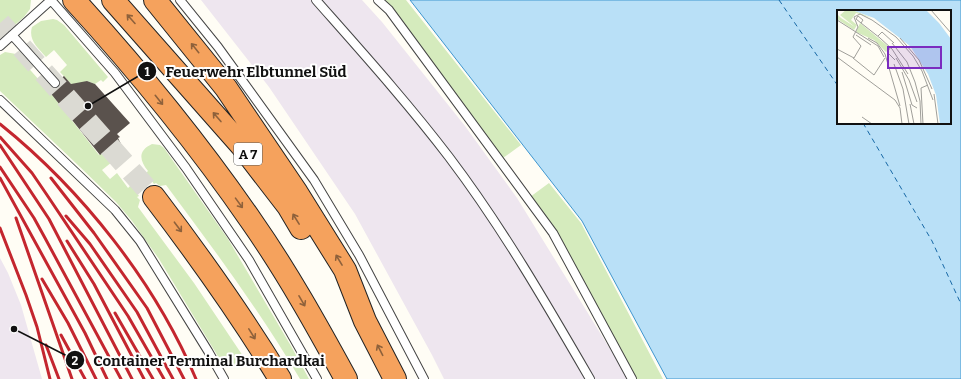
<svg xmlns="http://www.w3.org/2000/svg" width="961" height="379" viewBox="0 0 961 379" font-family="Bitter,serif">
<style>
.industrial{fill:#eee6ef}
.green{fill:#d5ebbd}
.water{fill:#b9e0f7;stroke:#3f96cf;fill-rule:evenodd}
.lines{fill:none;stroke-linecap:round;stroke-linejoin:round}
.ferry{stroke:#1768a6;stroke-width:1;stroke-dasharray:5 4;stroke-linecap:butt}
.building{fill:#5a524d}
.motorway-tunnel{stroke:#dbdad3;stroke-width:22;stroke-dasharray:22 11;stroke-linecap:butt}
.service-casing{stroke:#444;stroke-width:10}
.motorway-casing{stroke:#222;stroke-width:24}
.service{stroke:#fff;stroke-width:8}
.motorway{stroke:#f5a25d;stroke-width:22}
.rail{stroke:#c4262e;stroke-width:3}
.oneway{stroke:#8e613b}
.labels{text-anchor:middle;stroke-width:4;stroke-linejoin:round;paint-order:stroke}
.shield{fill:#fff;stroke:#585858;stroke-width:1}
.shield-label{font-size:13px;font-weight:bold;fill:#111}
.inset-river{fill:none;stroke:#b9e0f7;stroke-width:2}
.inset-road{fill:none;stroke:#a09f9a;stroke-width:1}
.view{fill:#7b2cbf;fill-opacity:0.15;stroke:#7b2cbf;stroke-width:2}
.inset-edge{fill:none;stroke:#111;stroke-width:2}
.leader{fill:none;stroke:#111;stroke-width:1.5}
.callout-dot{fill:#111;stroke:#fff;stroke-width:1.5}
.mark-label{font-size:12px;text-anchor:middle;font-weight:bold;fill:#fff}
.callout-label{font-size:15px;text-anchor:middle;font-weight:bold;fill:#111;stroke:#fff;stroke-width:4;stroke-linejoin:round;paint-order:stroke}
</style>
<rect width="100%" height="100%" fill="#fffdf5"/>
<!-- industrial -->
<path class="industrial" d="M201 0H362L382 22 465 126 517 198 618 362 627 379H444L432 355 355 214 269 87Z
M0 258 8 273 21 305 42 379H0Z"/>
<!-- green -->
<path class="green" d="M0 0H31L30 9 24 17 0 38Z
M383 0H406L521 145 503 158Z
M53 19 57 20 64 25 108 77 103 82 101 80 95 84 87 81 74 87 60 72 67 65 54 50 46 57C38 48 28 40 32 27L41 21Z
M5 52 16 54 48 90 99 155 104 152 112 162 102 170 110 179 117 173 128 188 131 185 139 196 137 197 140 200 138 207 194 283 247 362 225 368 159 259 132 221 116 202 80 167 0 91V55Z
M152 144 160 145 164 148 228 239 291 346 309 379H300C260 311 213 248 166 185L160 186 156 183 154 184 146 173 148 171C140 161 137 151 152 144Z
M549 183 581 223 663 379H636L530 197Z"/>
<!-- water -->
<path class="water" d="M410 0H961V379H667L582 221ZM838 11H950V123H838Z"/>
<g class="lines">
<!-- ferry -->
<path class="ferry" d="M779 0 838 86
M863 123 932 241 961 304"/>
</g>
<!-- building -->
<path class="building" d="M64 76 71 84 87 81 95 84 130 123 117 134 120 137 118 138 122 146 120 149 113 155 108 156 104 152 100 155 48 90 51 87 56 88 58 87 60 84 59 80Z"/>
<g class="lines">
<!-- motorway-tunnel -->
<path class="motorway-tunnel" d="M0 23 154 197"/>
<!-- service casing -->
<g class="service-casing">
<path id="service" d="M51 0 115 73 186 168 249 260 317 379
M180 0 218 47 314 180 359 255 424 379
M316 0C361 51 407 102 449 157 502 227 546 303 590 379
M378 0 389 10 553 233 632 379
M12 35 55 83
M0 46 51 0
M0 100 115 210 140 241 208 351 224 379"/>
</g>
<!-- motorway casing -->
<g class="motorway-casing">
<path id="motorway" d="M74 0C137 69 199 145 252 222 287 272 317 326 346 379
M113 0 241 145 288 206 301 228
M155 0 226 88 297 193 345 270 365 321 395 379
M154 197C199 256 241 315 280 379"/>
</g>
<!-- service -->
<use href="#service" class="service"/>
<!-- motorway -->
<use href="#motorway" class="motorway"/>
<!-- rail -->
<path class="rail" d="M0 124C82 190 155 282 196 379
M0 137 32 173 47 195 128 316 164 379
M0 145 49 219 132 379
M0 167 34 218 45 238 121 379
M0 178 85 333 107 379
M51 178 94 233 147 308 184 379
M66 216 90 244 137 312 173 379
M16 218 72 379
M0 228 26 295 37 327 50 379
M67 241 94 284 144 379
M42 279 68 323 96 379
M115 313 153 379
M61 335 85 379
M46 345 59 379"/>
</g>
<!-- one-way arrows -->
<defs><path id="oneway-shaft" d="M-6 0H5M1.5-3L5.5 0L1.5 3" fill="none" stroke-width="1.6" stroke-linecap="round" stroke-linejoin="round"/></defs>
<g class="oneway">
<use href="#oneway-shaft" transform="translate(131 19) rotate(-132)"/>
<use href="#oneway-shaft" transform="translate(195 48) rotate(-129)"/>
<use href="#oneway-shaft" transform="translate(159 100) rotate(51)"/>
<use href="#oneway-shaft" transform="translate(217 117) rotate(-131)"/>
<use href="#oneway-shaft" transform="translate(239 203) rotate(54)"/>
<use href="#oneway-shaft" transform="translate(296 219) rotate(-122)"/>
<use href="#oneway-shaft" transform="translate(178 227) rotate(53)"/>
<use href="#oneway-shaft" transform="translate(339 260) rotate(-121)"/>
<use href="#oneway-shaft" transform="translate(302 301) rotate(60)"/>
<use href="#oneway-shaft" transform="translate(252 334) rotate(58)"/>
<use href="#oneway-shaft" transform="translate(380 350) rotate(-117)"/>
</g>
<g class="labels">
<!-- shield labels -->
<rect class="shield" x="234" y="143" width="28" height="22" rx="3"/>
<g class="shield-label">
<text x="248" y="159">A 7</text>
</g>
</g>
<!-- overview -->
<g transform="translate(837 10)">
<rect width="114" height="114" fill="#fffdf5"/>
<path d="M9 0 18 1 35 8 19 3 14 10 20 15 17 20 0 9V4L4 8 18 17 3 5ZM23 13 52 37 49 42 37 30 19 22Z" fill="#d5ebbd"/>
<path d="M15 0H89L102 13 114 29V114H103L99 85 91 64 73 36 37 8Z" fill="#b9e0f7"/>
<path class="inset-river" d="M64 0 99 44 114 78"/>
<path class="inset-road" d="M94 0 114 23M0 10 41 36 47 47M24 13 26 10 21 6 19 9 24 13 43 28 55 39 71 64M19 25 34 35M41 26 45 22 57 33M31 28 40 33 48 44 63 96M63 28 82 50 95 79M55 33 70 52 78 72 83 91 84 114M54 37 50 42 58 50M0 39 17 48 24 36 16 27 21 17 17 7 23 4 35 10 59 27 76 46 85 61 96 90M0 47 58 90 63 98 65 114M16 48 37 65M59 48 72 70 80 92M57 54 66 79 72 114M65 62 75 95 80 98M37 65 48 48M97 84 101 114M73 94 77 114M25 107 35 114M86 114 84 78 91 75"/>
<path class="view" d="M51 37H104V58H51Z"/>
<rect width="114" height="114" class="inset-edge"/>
</g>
<!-- callouts -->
<path class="leader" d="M88 106L147 71M14 329L75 360"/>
<g class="callout-dot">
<circle cx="88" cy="106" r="4"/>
<circle cx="14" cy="329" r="4"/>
<circle cx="147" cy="71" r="10"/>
<circle cx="75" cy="360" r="10"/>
</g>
<g class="mark-label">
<text x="147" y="76">1</text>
<text x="75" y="365">2</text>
</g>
<g class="callout-label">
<text x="256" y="77">Feuerwehr Elbtunnel Süd</text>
<text x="209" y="366">Container Terminal Burchardkai</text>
</g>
</svg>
